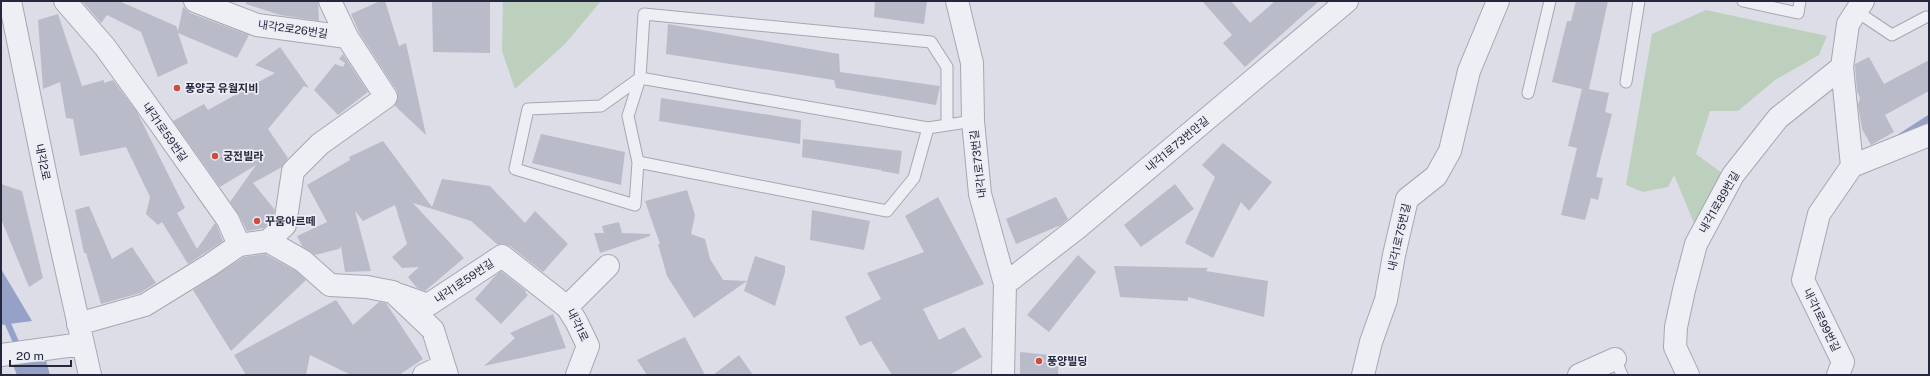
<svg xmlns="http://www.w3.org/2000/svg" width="1930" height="376" viewBox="0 0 1930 376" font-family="'Public Sans','Noto Sans KR',sans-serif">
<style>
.green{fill:#bdd0bd}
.water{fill:#95a1c7}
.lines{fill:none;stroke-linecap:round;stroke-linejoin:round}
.stream{stroke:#95a1c7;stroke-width:6}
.building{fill:#b9bbc9}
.lane-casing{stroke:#a5a7b3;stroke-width:13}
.street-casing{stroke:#a5a7b3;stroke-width:24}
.lane{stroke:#eeeff5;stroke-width:11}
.street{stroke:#eeeff5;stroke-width:22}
.poi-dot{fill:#cf4b3d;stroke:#ebecf4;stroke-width:1.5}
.labels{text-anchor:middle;stroke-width:3.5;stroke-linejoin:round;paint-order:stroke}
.street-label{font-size:11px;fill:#25283c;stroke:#ebecf4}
.poi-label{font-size:11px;font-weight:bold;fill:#25283c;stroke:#ebecf4;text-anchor:start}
</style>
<rect width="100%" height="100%" fill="#dcdde6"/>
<!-- green -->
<path class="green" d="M503 1H601L565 44 515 89 502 51Z
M1706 10 1827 36 1819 55 1775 80 1738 111H1710L1696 154 1726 176 1696 228 1674 175 1668 187 1643 192 1626 185 1652 34Z"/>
<!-- water -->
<path class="water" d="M1 269 32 321 1 325Z
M42 346 50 375H17L7 351Z"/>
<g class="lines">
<!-- stream -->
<path class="stream" d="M1901 136 1929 118
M1 308 19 349"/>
</g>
<!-- building -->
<path class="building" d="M82 1H119L176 26 178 31 183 7 190 13 249 35 237 58 178 33 188 63 158 77 141 32 107 15 101 23Z
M246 1H318L319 21 280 15 246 4Z
M380 1H385L399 46 406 43 426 135 395 106 398 97 397 91 360 34 351 14Z
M432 1H490V53L433 52Z
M875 1H927L924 24 874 17Z
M1202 1H1231L1250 23 1275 1H1319L1245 67 1223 43 1232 35Z
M1576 1H1608L1589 89 1609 93 1605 112 1612 114 1596 177 1603 178 1598 200 1591 198 1585 220 1561 215 1577 148 1568 146 1582 89 1552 82 1567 21H1571Z
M58 14 82 86 104 80V83L113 80 137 112 185 208 177 213 197 249 215 223 217 226 223 241 188 264 162 222 158 225 146 214 150 197 126 147 80 156 73 119 66 118 60 82 43 89 38 20Z
M668 24 839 54 840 72 940 86 936 105 836 88 834 80 666 54Z
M280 47 309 88 304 86 268 129 288 158 282 167 253 183 275 210 273 219 264 228 247 231 239 215 230 202 256 165 220 187 173 121 204 104 208 110 275 73 255 65Z
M343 54 368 92 338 115 314 90 335 64 343 67 345 63 339 59Z
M1869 57 1884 84 1929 60V91L1885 115 1894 132 1871 145 1862 129 1858 105 1860 98 1857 91 1855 67V64Z
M661 98 801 120 800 144 659 121Z
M541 134 625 152 621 185 532 163Z
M803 139 902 151 899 174 881 171 880 168V170L802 157Z
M383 141 432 207 442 179 490 186 525 223 535 211 568 244 543 272 510 246 503 244 498 245 471 221 413 203 464 258 425 291 417 288 408 277 419 267 402 268 392 257 407 244 395 205 363 221 355 211 371 271 345 272 341 246 339 249 315 255 302 246 297 236 327 222 307 185 350 160 349 157Z
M1223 143 1272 182 1249 211 1241 202 1213 258 1185 243 1215 177 1202 165Z
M1 184 22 191 43 278 29 287 1 219Z
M1175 184 1194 209 1141 247 1124 225Z
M687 190 695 215 691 234 705 239 710 259 723 280 747 281 694 318 667 276 658 244H660L645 201Z
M938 197 984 284 923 309 939 340 964 327 982 357 949 375H892L871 341 860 346 845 317 881 299 867 273 924 252 905 216Z
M1056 197 1068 219 1061 225 1016 244 1006 219Z
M89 206 112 259 132 247 156 283 140 293 101 304 86 253H84L75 210Z
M812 210 870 221 864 250 810 240Z
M619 222 622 233 650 234V236L600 253 594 233H604L602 226Z
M265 254 296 271 306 280 231 351 193 290 244 257Z
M1078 255 1096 272 1049 332 1027 315Z
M755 256 785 266V272L775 306 744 291Z
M1114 266 1208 268 1206 271 1268 281 1264 317 1188 297V301L1120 297Z
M501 271 526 291 525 292 528 295 501 324 475 299 495 276Z
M336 300 353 325 379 302 386 303 423 359 399 375H351L310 355 306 375H246L234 355Z
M553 314 566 348 484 366 515 338 510 333Z
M685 337 705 375H647L637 360Z
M1020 352 1059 356 1058 375H1020Z
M739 355 753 375H713Z"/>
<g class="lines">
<!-- lane casing -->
<g class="lane-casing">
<path id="lane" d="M1743 1 1798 13 1800 1
M1856 11 1892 35 1926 17
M1626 82 1639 1
M1528 93 1550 1
M928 128 914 178 887 211 638 162 635 205 515 169 528 109 601 106 640 78 928 128 973 121
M638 162 628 116 640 78 644 14 931 42 947 67V125
M1615 359 1622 375"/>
</g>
<!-- street casing -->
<g class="street-casing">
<path id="street" d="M10 1 48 187 90 375
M65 1 105 47 159 122 228 220 239 245 268 241 303 261 330 285 367 287 393 292 433 330 447 375
M195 1 257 25 347 37
M957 1 972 63 973 121 980 194 1005 284 1003 375
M1852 166 1842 67 1848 24 1863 1
M268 241 285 225 293 171 320 144 386 97 347 37 330 1
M1005 284 1076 229 1347 1
M400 295 428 305 502 256 567 307
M78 324 145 305 210 265 239 245
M1 355 82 344
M424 375 443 366
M577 375 588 346 576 321 567 307 608 266
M1363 375 1371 342 1386 300 1394 255 1407 199 1436 176 1450 151 1469 71 1498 1
M1579 375 1615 359
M1688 375 1675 347 1676 327 1684 290 1696 244 1733 175 1778 118 1842 67
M1838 375 1843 362 1803 280 1819 214 1852 166 1929 135"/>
</g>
<!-- lane -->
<use href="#lane" class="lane"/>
<!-- street -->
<use href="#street" class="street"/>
</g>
<!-- markers -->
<g class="poi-dot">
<circle cx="177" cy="88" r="4"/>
<circle cx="215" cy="156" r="4"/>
<circle cx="257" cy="221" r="4"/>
<circle cx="1039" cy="361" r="4"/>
</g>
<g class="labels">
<!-- street labels -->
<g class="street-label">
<text transform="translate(293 29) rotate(8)" y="4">내각2로26번길</text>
<text transform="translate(165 132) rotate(55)" y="4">내각1로59번길</text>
<text transform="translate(1177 144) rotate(-40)" y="4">내각1로73번안길</text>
<text transform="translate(43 162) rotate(78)" y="4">내각2로</text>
<text transform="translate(978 164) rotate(-97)" y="4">내각1로73번길</text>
<text transform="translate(1719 202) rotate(-60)" y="4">내각1로89번길</text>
<text transform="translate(1399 237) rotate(-77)" y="4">내각1로75번길</text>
<text transform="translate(464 281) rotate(-34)" y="4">내각1로59번길</text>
<text transform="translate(1822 320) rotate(64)" y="4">내각1로99번길</text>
<text transform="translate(578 325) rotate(64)" y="4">내각1로</text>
</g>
<!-- poi labels -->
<g class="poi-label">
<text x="185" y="92">풍양궁 유월지비</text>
<text x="223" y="160">궁전빌라</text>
<text x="265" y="225">꾸움아르떼</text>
<text x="1047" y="365">풍양빌딩</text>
</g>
</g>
<!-- border -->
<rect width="1930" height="376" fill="none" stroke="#25283c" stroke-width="4"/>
<!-- scale -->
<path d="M10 360v6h61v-6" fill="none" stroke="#25283c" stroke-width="2"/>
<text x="16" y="360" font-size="12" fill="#25283c" stroke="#ebecf4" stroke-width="3" paint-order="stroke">20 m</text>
</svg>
